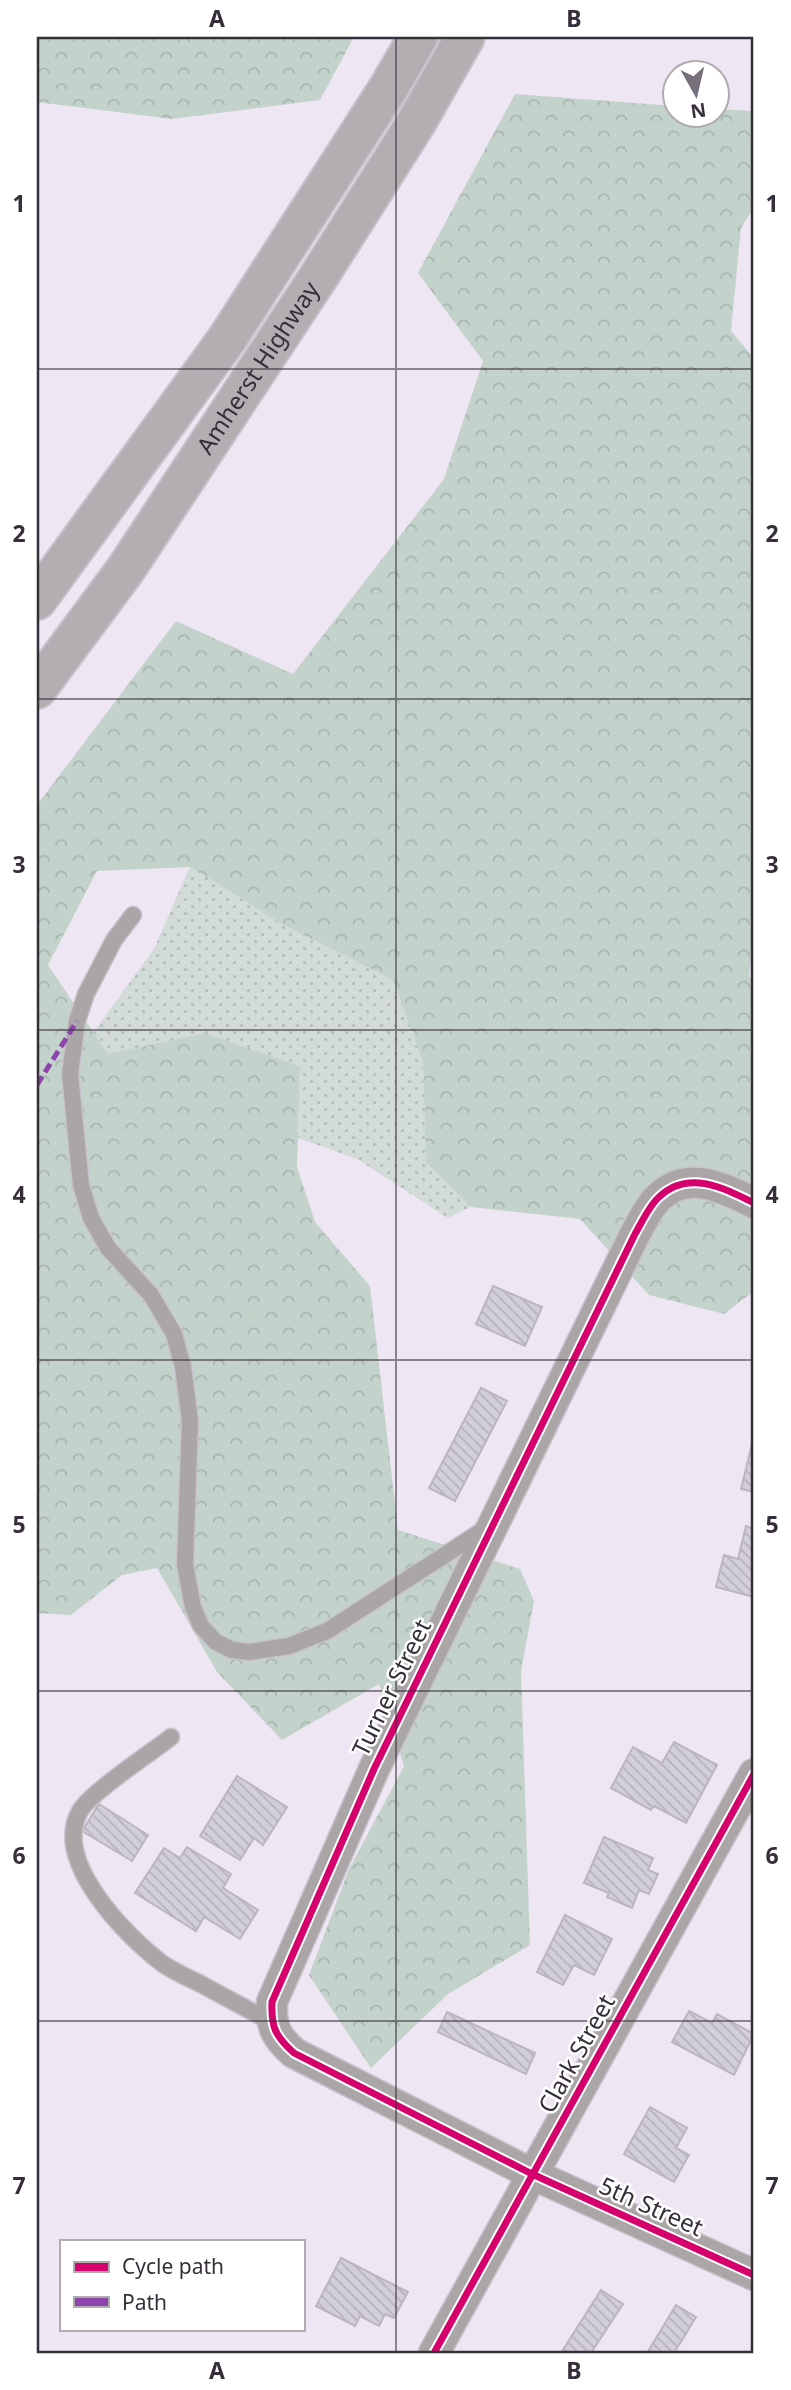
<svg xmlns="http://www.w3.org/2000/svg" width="791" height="2390" viewBox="0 0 791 2390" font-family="'Noto Sans',sans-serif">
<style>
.grass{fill:url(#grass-dots)}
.forest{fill:url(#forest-crowns)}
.building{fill:url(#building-back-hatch);stroke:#bab6c0;stroke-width:2}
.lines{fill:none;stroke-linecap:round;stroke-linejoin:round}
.lane-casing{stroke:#c9c2cd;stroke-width:19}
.street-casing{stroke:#c9c2cd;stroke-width:33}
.highway-casing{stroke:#c9c2cd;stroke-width:42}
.lane{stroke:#aaa6a7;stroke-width:16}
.street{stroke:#aaa6a7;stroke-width:30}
.highway{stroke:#b4aeb2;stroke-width:38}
.quiet{stroke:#8e44ad;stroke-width:5;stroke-dasharray:10 5;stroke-linecap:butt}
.cycleway-casing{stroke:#fff;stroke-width:11}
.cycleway{stroke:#d6006c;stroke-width:7}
.grid{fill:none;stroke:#362f39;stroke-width:2;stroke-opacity:0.55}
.labels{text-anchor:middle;stroke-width:5;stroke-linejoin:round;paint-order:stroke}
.street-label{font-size:24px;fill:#362f39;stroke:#fff}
.neatline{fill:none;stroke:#362f39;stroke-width:2.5}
.grid-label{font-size:23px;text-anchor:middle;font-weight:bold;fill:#362f39}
</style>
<defs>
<pattern id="grass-dots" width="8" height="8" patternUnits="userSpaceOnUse" patternTransform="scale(1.75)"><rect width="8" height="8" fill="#d2dbd8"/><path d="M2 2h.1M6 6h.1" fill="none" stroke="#b5bcba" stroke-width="1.8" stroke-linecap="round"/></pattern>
<pattern id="forest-crowns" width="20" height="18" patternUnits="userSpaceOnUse" patternTransform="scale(1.75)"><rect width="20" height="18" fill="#c4d2cc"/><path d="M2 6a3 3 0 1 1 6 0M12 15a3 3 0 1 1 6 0" fill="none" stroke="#a9b5b0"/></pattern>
<pattern id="building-back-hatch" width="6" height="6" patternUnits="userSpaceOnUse" patternTransform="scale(1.75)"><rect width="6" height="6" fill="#d3cfda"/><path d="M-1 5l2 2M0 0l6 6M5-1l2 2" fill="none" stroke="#b6b2bc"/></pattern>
</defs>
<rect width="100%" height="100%" fill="#efe6f3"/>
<!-- grass -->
<path class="grass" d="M190 866 280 923 393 980 423 1062 426 1163 471 1207 448 1218 357 1159 298 1138 300 1066 205 1033 108 1055 93 1033 154 949Z"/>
<!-- forest -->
<path class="forest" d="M37 37H354L320 100 172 119 37 102Z
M515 94 675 106 676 116H718V109L754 111V207L741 228 731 331 754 358V930L749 976 754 986V1291L724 1314 649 1295 580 1219 471 1207 426 1163 423 1062 393 980 280 923 191 867 97 871 48 965 108 1054 205 1033 300 1066 297 1167 315 1222 370 1286 398 1530 520 1569 534 1601 521 1671 530 1945 448 1994 371 2068 309 1975 349 1869 404 1766 379 1684 282 1740 217 1672 157 1568 122 1575 71 1615 37 1613V805L176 621 293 674 444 479 483 361 418 273Z"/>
<!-- building -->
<path class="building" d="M493 1286 542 1307 525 1346 476 1324Z
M481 1388 507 1401 455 1501 429 1488Z
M753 1440H754V1492L741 1489Z
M746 1526 754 1529V1597L716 1587 724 1555 738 1559Z
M674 1742 717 1765 686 1823 654 1806 651 1810 611 1788 633 1747 662 1763Z
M237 1776 287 1807 263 1845 254 1838 240 1860 200 1836Z
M99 1804 148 1835 132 1861 82 1831Z
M604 1837 653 1858 648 1870 658 1874 649 1894 639 1890 632 1908 607 1897 609 1893 584 1883Z
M187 1847 231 1874 223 1888 258 1910 240 1939 204 1917 196 1931 135 1893 164 1848 180 1858Z
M565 1915 612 1939 594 1975 574 1965 563 1985 537 1972Z
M689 2011 712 2023 717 2014 754 2034 734 2075 672 2042Z
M447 2012 535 2053 526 2074 438 2032Z
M650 2107 687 2128 676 2148 689 2155 674 2182 624 2154Z
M341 2258 408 2292 394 2318 385 2314 379 2326 360 2316 355 2326 316 2306Z
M601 2290 623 2304 591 2353H561Z
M676 2305 696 2317 674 2353H647Z"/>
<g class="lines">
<!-- lane casing -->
<g class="lane-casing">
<path id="lane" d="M133 915 114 940 86 994 77 1021 70 1074 81 1185 91 1218 108 1248 151 1295 174 1334 183 1367 190 1421 185 1564 193 1607 201 1626 216 1642 232 1650 249 1652 289 1646 327 1631 485 1529
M171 1737C151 1753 91 1792 80 1811 51 1861 127 1937 163 1964 175 1972 188 1978 201 1984 224 1997 248 2009 271 2022"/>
</g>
<!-- street casing -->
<g class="street-casing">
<path id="street" d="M754 1203C724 1188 688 1169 659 1197 649 1206 642 1222 635 1234L374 1769 272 2002C271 2027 275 2036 294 2053L532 2174 754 2275
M434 2353 754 1774"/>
</g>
<!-- highway casing -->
<g class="highway-casing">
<g id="highway">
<path d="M37 600 227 339 389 87 418 37"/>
<path id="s1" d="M37 689 126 569 319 276 416 123 465 37"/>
</g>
</g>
<!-- lane -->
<use href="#lane" class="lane"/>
<!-- street -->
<use href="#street" class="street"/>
<!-- highway -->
<use href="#highway" class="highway"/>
<!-- quiet -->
<path class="quiet" d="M37 1085 77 1021"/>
<!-- cycleway casing -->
<g class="cycleway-casing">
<path id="cycleway" d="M754 1203C724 1188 688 1169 659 1197 649 1206 642 1222 635 1234L374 1769 272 2002C271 2027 275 2036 294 2053L532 2174 754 2275
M434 2353 754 1774"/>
</g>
<!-- cycleway -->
<use href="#cycleway" class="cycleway"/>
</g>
<!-- grid -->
<path class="grid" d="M396 37V2353M37 369H754M37 699H754M37 1030H754M37 1360H754M37 1691H754M37 2021H754"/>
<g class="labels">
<!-- street labels -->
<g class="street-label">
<text dy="8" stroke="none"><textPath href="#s1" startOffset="390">Amherst Highway</textPath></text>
<text transform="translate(392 1688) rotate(-64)" y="8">Turner Street</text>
<text transform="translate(577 2054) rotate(-61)" y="8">Clark Street</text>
<text transform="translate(651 2207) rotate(24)" y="8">5th Street</text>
</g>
</g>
<!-- border -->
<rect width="791" height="2390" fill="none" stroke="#ffffff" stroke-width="77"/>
<!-- legend -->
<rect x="60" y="2240" width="245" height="91" fill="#ffffff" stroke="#afacb0" stroke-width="2"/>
<rect x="74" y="2262" width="35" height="10" fill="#d6006c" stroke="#afacb0" stroke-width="2"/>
<text x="122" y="2274" font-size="21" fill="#362f39">Cycle path</text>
<rect x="74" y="2297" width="35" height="10" fill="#8e44ad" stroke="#afacb0" stroke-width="2"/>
<text x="122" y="2310" font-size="21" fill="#362f39">Path</text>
<!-- north arrow -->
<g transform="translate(696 94) rotate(172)"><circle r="33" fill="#ffffff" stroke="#afacb0" stroke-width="2"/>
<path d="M0-5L12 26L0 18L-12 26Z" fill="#776f7a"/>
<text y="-10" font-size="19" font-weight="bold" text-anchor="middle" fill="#362f39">N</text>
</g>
<rect x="38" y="38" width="714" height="2314" class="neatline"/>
<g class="grid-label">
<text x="217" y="27">A</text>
<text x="574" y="27">B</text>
<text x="19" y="212">1</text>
<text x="772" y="212">1</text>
<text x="19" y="542">2</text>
<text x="772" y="542">2</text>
<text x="19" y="873">3</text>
<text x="772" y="873">3</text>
<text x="19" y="1203">4</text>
<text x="772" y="1203">4</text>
<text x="19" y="1533">5</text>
<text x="772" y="1533">5</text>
<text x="19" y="1864">6</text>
<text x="772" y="1864">6</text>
<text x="19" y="2194">7</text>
<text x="772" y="2194">7</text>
<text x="217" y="2379">A</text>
<text x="574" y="2379">B</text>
</g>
</svg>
